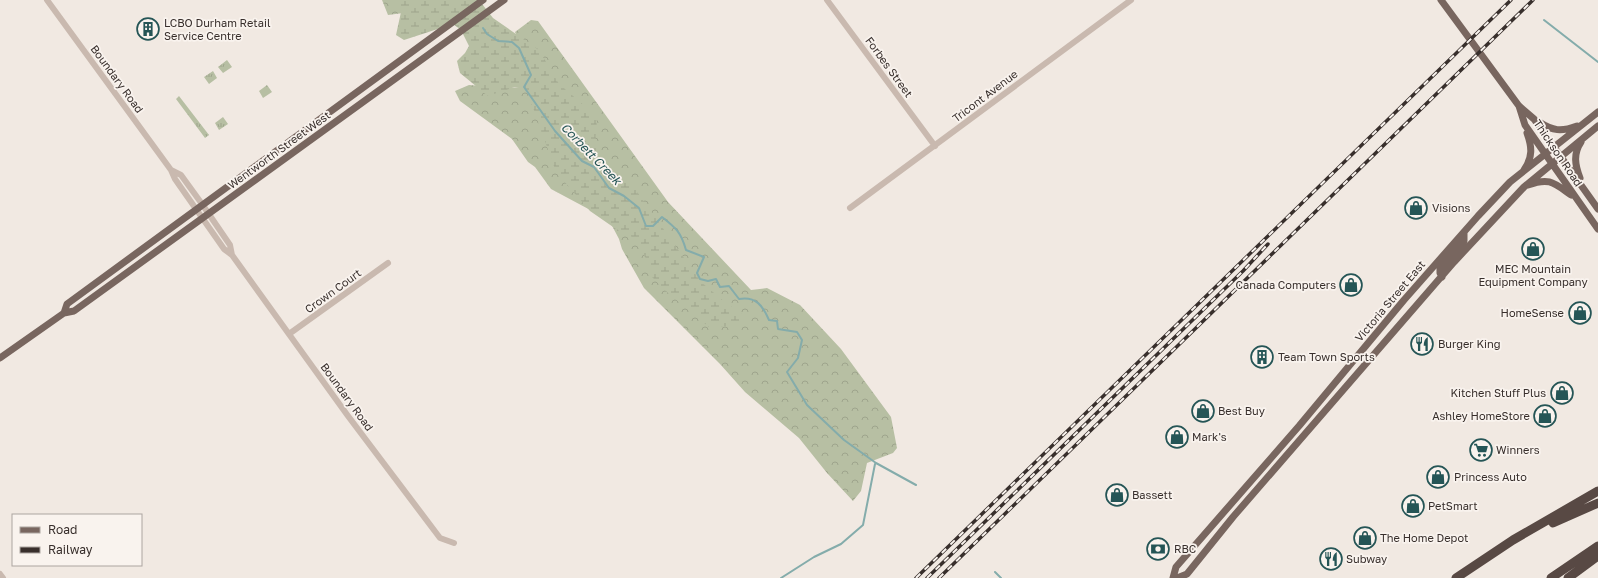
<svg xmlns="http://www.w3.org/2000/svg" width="1598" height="578" viewBox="0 0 1598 578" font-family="'Golos Text',sans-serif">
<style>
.grass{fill:url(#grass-tufts)}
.forest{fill:url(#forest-crowns)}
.wetland{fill:url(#wetland-marsh)}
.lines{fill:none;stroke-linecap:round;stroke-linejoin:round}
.stream{stroke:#84acab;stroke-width:2}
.minor{stroke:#c9b9af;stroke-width:6}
.major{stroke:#78665f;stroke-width:7}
.highway{stroke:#584944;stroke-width:9}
.rail-casing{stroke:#382f2c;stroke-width:3.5}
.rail{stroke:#f9f3ee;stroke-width:2;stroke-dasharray:6;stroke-linecap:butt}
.labels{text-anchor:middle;stroke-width:3.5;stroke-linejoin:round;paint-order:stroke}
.poi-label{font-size:11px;fill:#382f2c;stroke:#f9f3ee;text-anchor:start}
.street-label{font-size:11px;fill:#382f2c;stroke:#f9f3ee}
.water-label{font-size:12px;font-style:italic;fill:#255556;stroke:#f9f3ee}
</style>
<defs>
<pattern id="grass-tufts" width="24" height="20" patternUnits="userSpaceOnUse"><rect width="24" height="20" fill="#b7bfa3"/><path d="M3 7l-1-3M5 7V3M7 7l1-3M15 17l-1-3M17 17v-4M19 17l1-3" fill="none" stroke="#9ea48c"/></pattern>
<pattern id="forest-crowns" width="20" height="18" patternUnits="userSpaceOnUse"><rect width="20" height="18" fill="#b7bfa3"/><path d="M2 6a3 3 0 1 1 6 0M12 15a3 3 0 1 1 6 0" fill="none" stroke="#9ea48c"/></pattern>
<pattern id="wetland-marsh" width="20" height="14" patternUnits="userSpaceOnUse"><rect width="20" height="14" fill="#b7bfa3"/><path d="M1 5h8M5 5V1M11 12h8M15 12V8" fill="none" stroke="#9ea48c"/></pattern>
</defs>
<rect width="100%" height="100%" fill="#f1e9e2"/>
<!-- grass -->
<path class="grass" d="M227 60 232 67 223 73 218 67Z
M213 71 217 78 209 84 204 77Z
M267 85 272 92 263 98 259 91Z
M179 96 209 135 205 138 176 99Z
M223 117 228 124 219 130 215 123Z"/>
<!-- forest -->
<path class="forest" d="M382 0H411V12L388 15Z
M531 20 538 21 668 202 751 290 767 288 800 305 841 349 891 417 897 448 893 453 867 463 861 491 853 501 827 473 799 438 745 392 720 364 644 288 622 249 619 239 609 220 551 189 535 167 528 162 512 139 460 101 455 91 469 85 510 88 537 85 515 32Z"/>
<!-- wetland -->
<path class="wetland" d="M399 0H479L493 18 539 50 559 84 593 113 597 121 595 144 599 163 615 176 633 186 701 282 726 303 741 313 744 325 709 327 668 293 652 277 647 260 632 237 616 229 590 211 556 172 526 88 515 87 488 96 460 73 457 61 465 53 469 46 461 30 453 24 404 40 396 35 401 12Z"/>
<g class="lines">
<!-- stream -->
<path class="stream" d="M1544 20 1598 62
M483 28 487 34 498 41 512 42 519 48 531 75 524 87 555 131 582 161 594 167 609 188 624 196 639 208 646 226H653L662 217C676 228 681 232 686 250L704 257 697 273 700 279 708 281 716 279 720 287 729 286 739 299C756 296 763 306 769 320L777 321 778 329 797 332 802 340 798 358 787 372 807 405 844 440 876 463 916 485
M995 572 1001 578
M781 578 814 557 841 544 863 525 875 464"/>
<!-- minor -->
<path class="minor" d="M47 0 171 170 175 179 224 249 232 255 348 416 440 538 454 543
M827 0 935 146
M171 170 181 175 202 204 230 245 232 255
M850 208 1131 0
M289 334 388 263
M0 574 3 578"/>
<!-- major -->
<path class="major" d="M1441 0 1519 106 1534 119 1598 209
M1519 106 1525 125 1598 229
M1539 122C1553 131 1561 132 1577 126
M1524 170C1533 157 1532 147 1527 133
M1580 178C1575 165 1573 154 1581 142
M1528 185C1550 177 1554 183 1571 195
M1442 277 1440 273V269L1464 241V232
M64 313 67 304 483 0
M0 358 64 313 74 311 504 0
M1173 578 1176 567 1299 426 1404 300 1478 216 1510 182 1598 112
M1177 578 1187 574 1233 517 1454 262 1524 187 1598 126"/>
<!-- highway -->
<path class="highway" d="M1553 523 1598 503
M1456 578 1513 540 1598 491
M1551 578 1598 546
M1568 578 1598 556"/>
<!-- rail casing -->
<g class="rail-casing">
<path id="rail" d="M916 578 1511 0
M927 578 1243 271 1268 244
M939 578 1533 0"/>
</g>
<!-- rail -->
<use href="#rail" class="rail"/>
</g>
<!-- icons -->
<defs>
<g id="building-ring" transform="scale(1.15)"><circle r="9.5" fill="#f9f3ee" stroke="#255556" stroke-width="1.5"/><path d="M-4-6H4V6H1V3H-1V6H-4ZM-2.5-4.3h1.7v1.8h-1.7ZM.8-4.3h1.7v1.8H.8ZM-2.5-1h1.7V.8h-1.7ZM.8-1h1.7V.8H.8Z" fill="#255556"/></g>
<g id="shop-ring" transform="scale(1.15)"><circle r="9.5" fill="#f9f3ee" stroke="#255556" stroke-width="1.5"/><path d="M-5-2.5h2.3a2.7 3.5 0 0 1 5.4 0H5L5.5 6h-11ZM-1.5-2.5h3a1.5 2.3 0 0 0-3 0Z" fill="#255556"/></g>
<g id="restaurant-ring" transform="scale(1.15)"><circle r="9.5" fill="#f9f3ee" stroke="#255556" stroke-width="1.5"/><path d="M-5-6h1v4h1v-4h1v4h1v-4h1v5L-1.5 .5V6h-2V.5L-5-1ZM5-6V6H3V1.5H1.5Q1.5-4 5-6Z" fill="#255556"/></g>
<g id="supermarket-ring" transform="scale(1.15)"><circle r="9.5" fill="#f9f3ee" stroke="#255556" stroke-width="1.5"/><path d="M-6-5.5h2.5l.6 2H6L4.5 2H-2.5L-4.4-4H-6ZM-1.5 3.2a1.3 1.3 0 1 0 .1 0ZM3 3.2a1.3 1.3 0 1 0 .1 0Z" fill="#255556"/></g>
<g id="bank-ring" transform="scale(1.15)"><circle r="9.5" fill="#f9f3ee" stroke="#255556" stroke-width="1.5"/><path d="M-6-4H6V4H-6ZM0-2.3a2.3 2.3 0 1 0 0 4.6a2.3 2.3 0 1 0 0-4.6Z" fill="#255556"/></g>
</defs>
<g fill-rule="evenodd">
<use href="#building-ring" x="148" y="29"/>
<use href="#shop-ring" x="1416" y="208"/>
<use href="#shop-ring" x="1533" y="249"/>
<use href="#shop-ring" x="1351" y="285"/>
<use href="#shop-ring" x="1580" y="313"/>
<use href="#restaurant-ring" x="1422" y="344"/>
<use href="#building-ring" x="1262" y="357"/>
<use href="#shop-ring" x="1562" y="393"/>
<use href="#shop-ring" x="1203" y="411"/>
<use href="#shop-ring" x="1545" y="416"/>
<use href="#shop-ring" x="1177" y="437"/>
<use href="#supermarket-ring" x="1481" y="450"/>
<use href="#shop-ring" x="1438" y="477"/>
<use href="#shop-ring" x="1117" y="495"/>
<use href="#shop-ring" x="1413" y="506"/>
<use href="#shop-ring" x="1365" y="538"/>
<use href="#bank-ring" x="1158" y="549"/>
<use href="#restaurant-ring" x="1331" y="559"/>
</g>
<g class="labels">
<!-- poi labels -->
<g class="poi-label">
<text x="164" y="27">LCBO Durham Retail<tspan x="164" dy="13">Service Centre</tspan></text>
<text x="1432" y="212">Visions</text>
<text x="1533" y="273" text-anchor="middle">MEC Mountain<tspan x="1533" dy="13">Equipment Company</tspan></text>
<text x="1336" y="289" text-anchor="end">Canada Computers</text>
<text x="1564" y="317" text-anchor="end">HomeSense</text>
<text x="1438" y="348">Burger King</text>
<text x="1278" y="361">Team Town Sports</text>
<text x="1546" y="397" text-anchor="end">Kitchen Stuff Plus</text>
<text x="1218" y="415">Best Buy</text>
<text x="1530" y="420" text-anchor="end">Ashley HomeStore</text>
<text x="1192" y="441">Mark's</text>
<text x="1496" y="454">Winners</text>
<text x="1454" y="481">Princess Auto</text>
<text x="1132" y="499">Bassett</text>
<text x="1428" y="510">PetSmart</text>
<text x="1380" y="542">The Home Depot</text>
<text x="1174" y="553">RBC</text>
<text x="1346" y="563">Subway</text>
</g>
<!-- street labels -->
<g class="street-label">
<text transform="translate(889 67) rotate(54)" y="4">Forbes Street</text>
<text transform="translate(117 79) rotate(54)" y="4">Boundary Road</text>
<text transform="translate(985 96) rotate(-37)" y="4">Tricont Avenue</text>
<text transform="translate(279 150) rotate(-36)" y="4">Wentworth Street West</text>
<text transform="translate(1558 153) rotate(56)" y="4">Thickson Road</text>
<text transform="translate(333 291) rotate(-36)" y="4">Crown Court</text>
<text transform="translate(1390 301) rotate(-50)" y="4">Victoria Street East</text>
<text transform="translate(347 397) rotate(54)" y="4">Boundary Road</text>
</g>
<!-- water labels -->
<g class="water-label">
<text transform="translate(591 154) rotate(46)" y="4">Corbett Creek</text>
</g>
</g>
<!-- legend -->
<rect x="12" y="514" width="130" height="52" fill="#f9f3ee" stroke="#aca5a0"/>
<rect x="20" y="527" width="20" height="6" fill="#78665f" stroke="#aca5a0"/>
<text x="48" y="534" font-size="12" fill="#382f2c">Road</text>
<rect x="20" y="547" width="20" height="6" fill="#382f2c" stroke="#aca5a0"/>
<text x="48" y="554" font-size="12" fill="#382f2c">Railway</text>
</svg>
